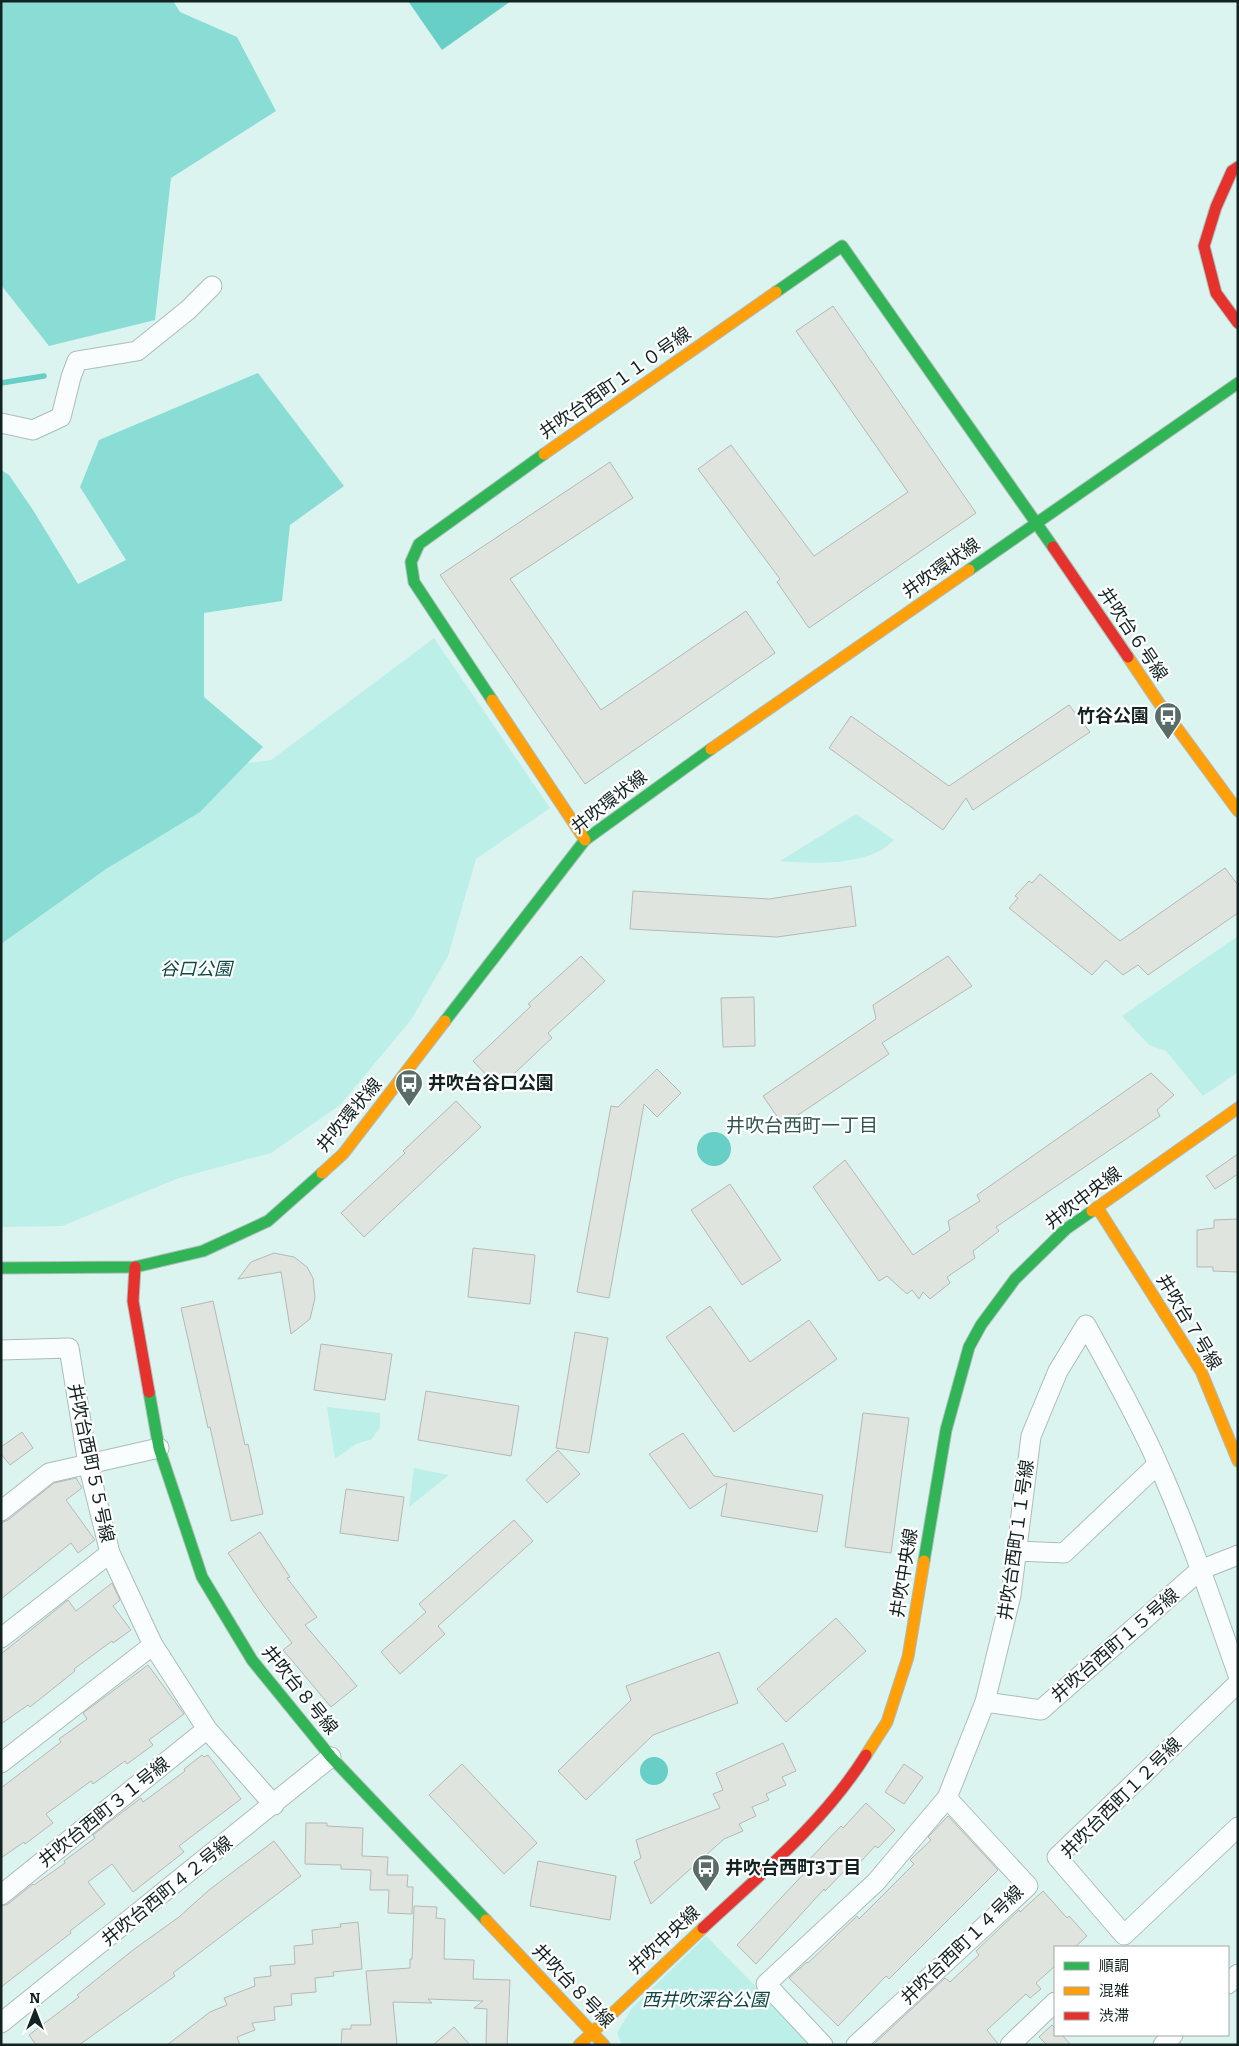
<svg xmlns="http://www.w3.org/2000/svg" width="1239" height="2046" viewBox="0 0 1239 2046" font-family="Bitter,'Noto Sans JP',serif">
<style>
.green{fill:#bcefe8}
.forest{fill:#8addd4}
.water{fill:#67cfc5}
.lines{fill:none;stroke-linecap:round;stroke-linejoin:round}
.stream{stroke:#67cfc5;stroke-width:5.5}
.building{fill:#e0e4df;stroke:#b4b9b5}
.street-casing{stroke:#aabdba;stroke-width:21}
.fast-casing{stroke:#aabdba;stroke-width:13}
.slow-casing{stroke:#aabdba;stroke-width:13}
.jam-casing{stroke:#aabdba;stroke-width:13}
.street{stroke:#fafdfd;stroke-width:19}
.fast{stroke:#30b455;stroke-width:11}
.slow{stroke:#ff9f0a;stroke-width:11}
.jam{stroke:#e5322d;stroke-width:11}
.labels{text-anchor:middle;stroke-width:4.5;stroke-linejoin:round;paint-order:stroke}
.street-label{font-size:18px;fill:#122321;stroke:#fff}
.poi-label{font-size:18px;font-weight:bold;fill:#122321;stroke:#fff;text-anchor:start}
.park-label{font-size:18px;font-style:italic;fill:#0e4843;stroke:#fff}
.neighbourhood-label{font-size:19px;fill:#2f5651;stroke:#fff}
</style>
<rect width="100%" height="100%" fill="#dcf4f0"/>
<!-- green -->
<path class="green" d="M434 638 550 808 476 859 448 956 411 1020 340 1105 271 1153 179 1178 62 1226 1 1227V842L184 771 271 760Z
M856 814 894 840C889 844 884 849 878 852 848 865 812 864 780 861Z
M1238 936V1072L1203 1096 1166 1051 1149 1045 1122 1016Z
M327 1407 380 1413V1427L372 1439 356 1444 335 1459Z
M414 1468 449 1475 409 1507Z
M706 1936 813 2045H622L617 2033 632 2008Z"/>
<!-- forest -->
<path class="forest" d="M1 1H173L180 12 237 37 276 111 171 178 155 320 49 346 1 285Z
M258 373 344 486 290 525 282 601 204 613V697L263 747 200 812 106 869 1 944V470L9 475 33 510 78 584 126 560 80 487 99 440Z"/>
<!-- water -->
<path class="water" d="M408 1H511L442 50Z
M697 1149a17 17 0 1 1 34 0a17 17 0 1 1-34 0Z
M640 1771a14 14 0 1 1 28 0a14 14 0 1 1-28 0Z"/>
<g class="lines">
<!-- stream -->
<path class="stream" d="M1 383 44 376"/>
</g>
<!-- building -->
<path class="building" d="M833 306 976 513 809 628 777 582 780 579 698 469 731 445 814 556 908 492 796 331Z
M610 462 633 498 510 579 601 710 746 611 775 653 585 784 440 575Z
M1069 705 1090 732 973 810 966 798 943 830 829 748 851 716 949 786Z
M1225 868 1238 885V913L1148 975 1138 965 1123 975 1106 960 1092 975 1009 908 1018 898 1015 896 1029 881 1032 883 1040 874 1120 941Z
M851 886 856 926 777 937 630 929 633 891 769 899Z
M581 956 605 981 548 1033 552 1038 499 1088 473 1061 531 1006 528 1004Z
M948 956 972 986 882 1043 889 1054 783 1125 763 1096 876 1019 873 1005Z
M754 997 755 1046 723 1047 721 998Z
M657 1069 681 1093 657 1117 644 1104 609 1298 577 1292 611 1106 618 1107Z
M1151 1073 1174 1095 1157 1110 1160 1116 996 1227 999 1231 973 1251 975 1258 947 1277 950 1283 930 1299 923 1292 919 1299 912 1290 907 1294 887 1276 879 1281 813 1187 845 1160 913 1255 950 1230 948 1221 980 1201 977 1195Z
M456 1101 481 1127 364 1237 341 1213 405 1153 403 1151Z
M1238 1154V1174L1215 1189 1206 1176Z
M730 1184 781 1260 742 1285 691 1210Z
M1238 1219V1272L1213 1271V1267H1197V1230L1214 1228V1220Z
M473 1248 535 1255 530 1304 468 1297Z
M274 1253 294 1257 307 1267 313 1278 315 1298 310 1319 291 1334 281 1272 238 1279 251 1262Z
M213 1301 245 1445 248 1444 263 1514 231 1521 210 1427 208 1428 181 1308Z
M710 1306 750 1362 809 1320 837 1359 734 1432 666 1337Z
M575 1332 608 1338 589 1453 556 1448Z
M321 1344 392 1354 385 1400 314 1390Z
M426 1391 519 1406 511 1456 418 1440Z
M863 1413 909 1418 891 1553 845 1547Z
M22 1432 33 1448 10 1465 1 1454V1447Z
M683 1433 714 1476 823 1495 817 1532 721 1516 727 1483 690 1509 649 1454Z
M558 1450 580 1474 547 1503 526 1480Z
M76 1478 82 1488 66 1500 95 1540 78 1553 71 1543 1 1599V1523L8 1520 54 1483Z
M346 1489 404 1497 398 1541 340 1533Z
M514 1520 533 1541 438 1626 445 1634 400 1674 381 1652 426 1612 419 1604Z
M260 1532 290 1577 287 1578 317 1617 305 1625 357 1686 331 1707 283 1650 292 1643 263 1605 228 1553Z
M112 1583 120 1600 113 1606 131 1630 113 1643 112 1641 74 1669 75 1671 30 1707 28 1705 1 1724V1654L68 1600 76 1611Z
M836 1618 866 1651 786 1722 757 1689Z
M719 1652 738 1703 653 1735 586 1800 558 1771 631 1700 626 1686Z
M148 1665 184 1714 149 1740 153 1745 127 1764 125 1761 93 1784 91 1781 46 1814 53 1823 25 1844 24 1842 1 1858V1788L61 1742 59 1739 87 1719 83 1713Z
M783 1743 796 1771 782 1777 786 1785 766 1794 769 1800 752 1807 756 1816 739 1824 743 1831 724 1839 651 1904 634 1862 641 1858 636 1840 720 1808 713 1794 723 1790 716 1773Z
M202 1755 204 1757 208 1755 241 1799 179 1846 184 1852 133 1892 112 1864 88 1882 105 1904 70 1931 71 1933 1 1987V1906L8 1904 33 1884 34 1885 65 1863 64 1861 95 1838 93 1835 108 1823 141 1798 143 1802 185 1771 184 1769Z
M462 1764 537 1843 504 1874 429 1795Z
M904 1764 923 1777 904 1804 885 1792Z
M866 1803 895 1830 878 1848 875 1846 855 1868 851 1864 825 1891 824 1889 756 1964 737 1945 810 1867 806 1863 841 1826 843 1828Z
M948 1816 998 1870 889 1979 886 1976 838 2026 789 1978 807 1962 808 1963 857 1916 859 1919 914 1864 910 1860 931 1840 928 1837Z
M306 1823H327V1826L363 1828 362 1856 388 1857 387 1875H408L407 1887H413L412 1914 388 1913 389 1890H370L371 1870 341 1869V1865L305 1864Z
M274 1841 301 1876 173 1973 175 1976 79 2045H36L29 2035 79 1997 77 1995 133 1950 179 1917 209 1890Z
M538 1861 616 1876 610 1920 530 1906Z
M1043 1891 1067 1918 1069 1916 1087 1936 1075 1947H1055V1966L1036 1983 1041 1989 1030 1998 1026 1994 987 2030 999 2045H873L945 1978 950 1982 979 1955 976 1951 1019 1910 1020 1912Z
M414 1906 437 1907 436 1918 445 1919 444 1959 474 1960 473 1979 510 1980 507 2045H486L487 2009 474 2008 483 2001 428 1999 432 2003 393 2002 397 2045H341L342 2029H351V2025H371L366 1971 410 1968V1959H412Z
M358 1922 362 1969 333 1972 334 1976 315 1978 316 1992 291 1994 292 2005 274 2007 275 2020 252 2023 255 2030 237 2037 240 2045H167L210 2012 227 2005 224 1998 255 1986 254 1978 271 1976 270 1966 295 1964 294 1946 313 1944 312 1930 341 1927 340 1924Z
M1052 2025 1055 2028V2035H1062L1071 2045H1047L1039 2037Z
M454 2027 470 2045H433Z"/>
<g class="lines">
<!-- street casing -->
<g class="street-casing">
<path id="street" d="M1 423 33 430 61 417 71 377 77 361 137 351 188 310 212 286
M1 1350 69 1348 88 1464 110 1553 153 1645 207 1729 274 1805
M1 1511 49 1473 159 1448
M1017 1551 1064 1553 1158 1464
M1 1638 110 1553
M1238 1683 1057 1857 1124 1935 1238 1827
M985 1702 1041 1710 1200 1570 1238 1555
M1 1763 153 1645
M1 1895 207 1729
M1228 1984 1238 1974
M1 2023 331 1757
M823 2045 766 1984 876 1882 947 1798 985 1702 1011 1595 1031 1436 1058 1371 1086 1325C1111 1371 1137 1416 1158 1464 1189 1533 1213 1604 1238 1675
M856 2045 1028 1886 947 1798
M1010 2045 1055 2002
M1163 2045 1173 2035"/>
</g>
<!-- fast casing -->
<g class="fast-casing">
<path id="fast" d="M776 292 842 246 1053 547
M969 570 1238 383
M492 700 414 582 411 562 419 544 544 454
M445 1021 585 840 711 749
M1 1268 135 1267 203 1251 268 1221 322 1173
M149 1392 159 1448 202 1577 252 1660 331 1757 486 1920
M924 1561 946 1430 969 1347 981 1325 1015 1279 1066 1229 1092 1211"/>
</g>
<!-- slow casing -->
<g class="slow-casing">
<path id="slow" d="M544 454 776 292
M1128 657 1163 709 1238 811
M492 700 585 840
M711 749 969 570
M322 1173 343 1154 445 1021
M1097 1207 1201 1371 1238 1461
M1092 1211 1238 1108
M866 1755 887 1722 908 1657 924 1561
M486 1920 604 2045
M579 2045 703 1928"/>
</g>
<!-- jam casing -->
<g class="jam-casing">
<path id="jam" d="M1238 167 1232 171 1216 207 1204 246 1216 293 1238 323
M1053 547 1128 657
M135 1267 133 1301 149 1392
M703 1928C761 1874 824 1822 866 1755"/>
</g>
<!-- street -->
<use href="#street" class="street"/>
<!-- fast -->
<use href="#fast" class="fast"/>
<!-- slow -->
<use href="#slow" class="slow"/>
<!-- jam -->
<use href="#jam" class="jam"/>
</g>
<!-- icons -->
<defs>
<g id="bus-pin" transform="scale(1.4375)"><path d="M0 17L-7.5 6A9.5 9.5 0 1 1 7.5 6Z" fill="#596c69" stroke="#fff"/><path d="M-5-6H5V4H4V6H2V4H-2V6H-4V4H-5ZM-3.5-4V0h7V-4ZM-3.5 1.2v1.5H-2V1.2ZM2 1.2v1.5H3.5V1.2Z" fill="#fff"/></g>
</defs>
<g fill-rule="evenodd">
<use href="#bus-pin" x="1168" y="716"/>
<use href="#bus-pin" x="409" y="1083"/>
<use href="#bus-pin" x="706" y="1868"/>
</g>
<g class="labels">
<!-- street labels -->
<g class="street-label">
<text transform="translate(615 383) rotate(-35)" y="6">井吹台西町１１０号線</text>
<text transform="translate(941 568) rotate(-35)" y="6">井吹環状線</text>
<text transform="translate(1133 634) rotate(56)" y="6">井吹台６号線</text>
<text transform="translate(609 802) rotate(-38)" y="6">井吹環状線</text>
<text transform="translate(349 1115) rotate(-50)" y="6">井吹環状線</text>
<text transform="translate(1083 1198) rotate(-37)" y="6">井吹中央線</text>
<text transform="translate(1189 1322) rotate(59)" y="6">井吹台７号線</text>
<text transform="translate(91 1463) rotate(78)" y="6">井吹台西町５５号線</text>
<text transform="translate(1016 1540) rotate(-82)" y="6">井吹台西町１１号線</text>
<text transform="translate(904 1573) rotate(-81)" y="6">井吹中央線</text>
<text transform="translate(1115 1645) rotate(-41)" y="6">井吹台西町１５号線</text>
<text transform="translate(300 1690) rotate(51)" y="6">井吹台８号線</text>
<text transform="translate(1121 1798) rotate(-45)" y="6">井吹台西町１２号線</text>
<text transform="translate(104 1812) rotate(-39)" y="6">井吹台西町３１号線</text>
<text transform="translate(167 1891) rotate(-39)" y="6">井吹台西町４２号線</text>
<text transform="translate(664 1940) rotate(-43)" y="6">井吹中央線</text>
<text transform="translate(962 1945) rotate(-44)" y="6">井吹台西町１４号線</text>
<text transform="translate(573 1986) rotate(46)" y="6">井吹台８号線</text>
</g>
<!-- poi labels -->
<g class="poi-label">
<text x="1149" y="722" text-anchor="end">竹谷公園</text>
<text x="428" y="1089">井吹台谷口公園</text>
<text x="725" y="1874">井吹台西町3丁目</text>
</g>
<!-- park labels -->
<g class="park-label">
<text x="196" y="975">谷口公園</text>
<text x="705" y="2006">西井吹深谷公園</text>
</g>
<!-- neighbourhood labels -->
<g class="neighbourhood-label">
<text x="802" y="1132">井吹台西町一丁目</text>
</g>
</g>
<!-- border -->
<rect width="1239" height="2046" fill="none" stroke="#122321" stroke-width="5"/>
<!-- legend -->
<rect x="1054" y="1946" width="175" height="90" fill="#ffffff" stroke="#a0a7a6"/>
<rect x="1064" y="1962" width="25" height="8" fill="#30b455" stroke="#a0a7a6"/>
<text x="1099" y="1971" font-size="15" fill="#122321">順調</text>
<rect x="1064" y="1987" width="25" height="8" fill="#ff9f0a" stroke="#a0a7a6"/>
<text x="1099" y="1996" font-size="15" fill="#122321">混雑</text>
<rect x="1064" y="2012" width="25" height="8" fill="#e5322d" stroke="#a0a7a6"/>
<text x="1099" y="2021" font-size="15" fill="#122321">渋滞</text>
<!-- north arrow -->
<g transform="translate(35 2011)" stroke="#ffffff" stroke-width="4" paint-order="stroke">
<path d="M0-4L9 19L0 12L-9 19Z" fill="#122321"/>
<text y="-8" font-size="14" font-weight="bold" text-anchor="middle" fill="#122321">N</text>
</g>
</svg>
